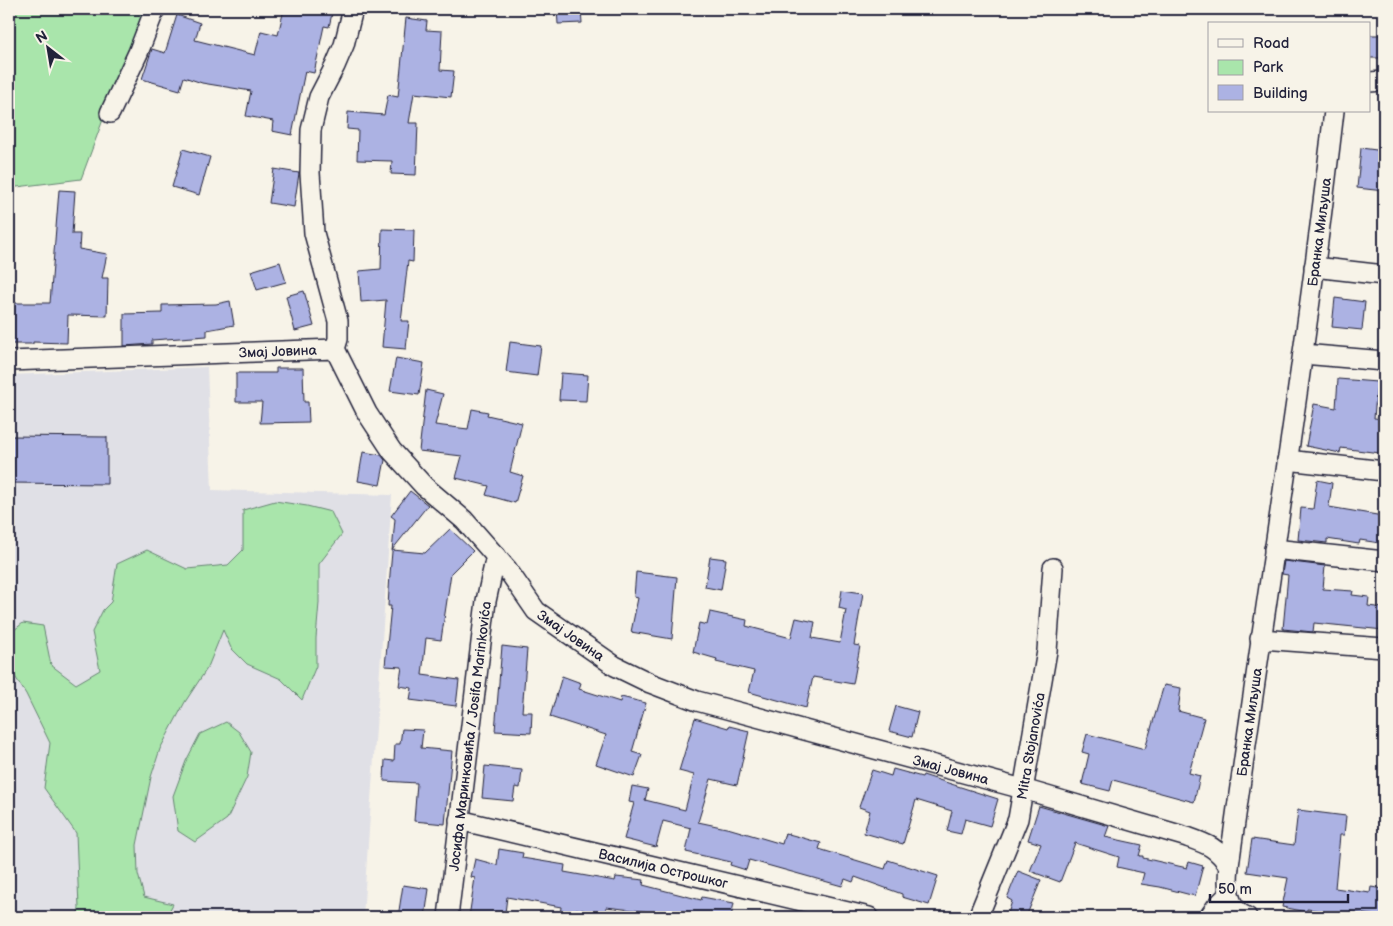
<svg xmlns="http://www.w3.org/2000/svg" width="1393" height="926" viewBox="0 0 1393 926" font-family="'Balsamiq Sans',sans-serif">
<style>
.built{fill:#e0e0e6}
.green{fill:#a9e5ab;stroke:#668473}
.building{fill:#acb2e3;stroke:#22223b}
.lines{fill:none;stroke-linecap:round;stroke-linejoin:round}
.street-casing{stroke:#22223b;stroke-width:22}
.street{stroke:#f7f3e8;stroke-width:19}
.labels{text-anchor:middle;stroke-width:5;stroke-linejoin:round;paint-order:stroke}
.street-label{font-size:14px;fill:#22223b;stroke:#f7f3e8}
</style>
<rect width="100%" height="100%" fill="#f7f3e8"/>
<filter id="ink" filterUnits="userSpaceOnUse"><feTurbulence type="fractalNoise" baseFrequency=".02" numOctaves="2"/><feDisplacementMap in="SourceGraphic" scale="10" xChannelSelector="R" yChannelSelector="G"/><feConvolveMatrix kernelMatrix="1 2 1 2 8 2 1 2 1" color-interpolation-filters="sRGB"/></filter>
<g filter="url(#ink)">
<!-- built -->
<path class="built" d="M207 367 212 490 392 495 363 917H9V375Z"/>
<!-- green -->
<path class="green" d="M9 9H144L81 179 9 188Z
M275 501 307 506 331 512 342 534 319 564V603L316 638V666L302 700 281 679 247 664 231 648 223 630 208 667 185 702 160 749 151 777 137 845 138 874 144 897 173 904 166 917H77L79 908 76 833 44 788 50 743 26 694 9 667V634L23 623 43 626 51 665 76 684 100 670 92 632 103 610 111 602 117 564 147 550 187 569 228 565 243 550V510Z
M226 722 239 732 251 752 247 777 227 819 195 842 178 831 173 796 186 761 200 734Z"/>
<!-- building -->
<path class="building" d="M284 9H333L329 27 324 26 314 73 305 71 292 135 272 131 273 121 246 116 251 91 202 83 184 77 180 90 142 79 152 49 165 53 177 15 200 23 195 40 255 55 261 31 278 35Z
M557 9H581L582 23 558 24Z
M406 18 427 21 426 30 442 31 440 70 454 71 451 97 414 93 409 123H418L416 175 391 174 392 161 357 160 358 130 347 129 348 112 384 115 388 95 398 97Z
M1369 35H1384V58H1369Z
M1361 148 1384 151V191L1357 188Z
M183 149 210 157 199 195 172 187Z
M274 169 299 173 294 207 269 203Z
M59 190 75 191 72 234H80L79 249 107 254 102 278H108L107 316 68 315 67 343 33 342V344H9V303H50Z
M382 229 414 230 413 262 408 261 401 321H409L406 349 382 347 386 300 361 302 359 271 381 269Z
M280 262 286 282 257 290 251 271Z
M304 291 314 326 295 331 286 296Z
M1335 298 1365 302 1362 330 1332 327Z
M230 301 234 325 207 330V336L152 340V344L124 346V314L162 313V305L216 304Z
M510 342 541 346 537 376 506 372Z
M396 358 424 363 419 395 390 391Z
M276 368H303L304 402H308L309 422 260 423 262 402H236V373H276Z
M561 373 588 375 586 401 559 400Z
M1338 379 1377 382 1374 418 1384 419 1380 453 1341 448 1340 453 1306 446 1314 404 1336 408Z
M426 390 443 394 435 425 468 429 472 409 488 412 487 415 522 423 510 472 523 476 515 503 486 495 489 486 456 478 462 456 419 451Z
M9 436 107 437V484L9 483Z
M363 452 381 455 385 460 380 485 358 481Z
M1317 480 1332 483 1329 507 1383 516 1380 543 1360 540 1359 544 1327 539V543L1298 540 1301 508 1313 509Z
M410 491 428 505 392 550 425 553 450 529 473 551 451 573 441 640 426 638 422 675 459 680 456 706 410 700 412 688 399 686 402 667 385 666 391 606H388L390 574 395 519 391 516Z
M710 557 726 559 721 590 705 587Z
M1284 561 1325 566 1323 589 1353 591 1352 595 1369 597 1368 606 1384 608V630L1314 623 1313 632 1283 629 1288 575 1282 574Z
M636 572 677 577 672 639 631 632 638 598 634 597Z
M842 590 863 593 854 645 860 646 853 684 813 677 806 708 749 692 754 671 716 662 717 659 693 652 699 623 707 625 710 612 747 620 746 626 791 638 796 618 815 622 812 638 840 643 846 610 839 608Z
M502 646 527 649 522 712H532L531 733 495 731Z
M562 676 581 683 579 689 620 702 621 697 646 703 632 752 642 755 634 777 596 764 606 735 550 717Z
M1164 685 1181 688 1178 711 1204 718 1189 773 1200 776 1194 802 1113 780 1110 791 1082 784 1089 754 1082 752 1087 734 1145 749Z
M896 706 918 712 912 737 889 731Z
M695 718 728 728 729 726 749 731 737 785 711 779 698 822 731 829 782 844 785 833 821 843 819 849 885 869 888 860 938 876 929 905 902 897V894L855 877 853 882 845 879 842 886 749 860 746 870 730 865 731 862 686 852 691 828 663 821 656 847 624 839 634 803 629 802 632 786 648 789 645 800 685 810 694 775 679 771Z
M402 729 423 730 421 748 452 751 445 824 414 821 417 783 384 781 385 760 394 761 395 744H400Z
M485 766 522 770 520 788 515 787 513 801 482 798Z
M893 769 922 777 923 775 998 799 990 826 965 819 961 834 947 831 952 811 916 800 903 844 864 833 870 811 859 807 872 770 891 776Z
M1039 806 1109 826 1105 837 1142 845 1139 856H1143V858L1187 868 1189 862 1203 866 1195 896 1160 887 1141 884 1144 873 1117 867 1119 857 1075 843 1060 882 1030 871 1041 844 1028 840Z
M1298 810 1346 816 1344 835H1340L1335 888 1370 893 1371 887 1384 889V917L1350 912V915L1307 909V912L1282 907 1288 878 1247 872 1252 839 1294 845Z
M499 849 523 853 522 858 565 865 564 872 615 881 616 877 644 880 643 885 701 900 702 897 734 903 731 917H660L651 915V912L606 907 605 914 576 909V916L560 915 561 907 507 897 505 913 500 912 499 917H469L475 878 471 877 475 859 497 865Z
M1018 871 1041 880 1026 917H1007L1012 901 1007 898Z
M403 885 429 889 425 917H398Z"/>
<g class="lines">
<!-- street casing -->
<g class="street-casing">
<g id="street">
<path d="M1369 82 1384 81"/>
<path d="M110 113 138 53 155 9"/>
<path d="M1314 267 1384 275"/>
<path d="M335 349 338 339V321L314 233 310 173 311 130 319 97 335 66 344 45 353 9"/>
<path d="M1303 354 1384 361"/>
<path id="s1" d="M9 361 335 349 367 413 392 451 424 486 464 520 507 569 536 611 615 666 650 683 697 701 1023 789 1187 837C1207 844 1217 847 1229 866"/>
<path d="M1287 460 1384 471"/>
<path d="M1274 549 1384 561"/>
<path d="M1260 639 1384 648"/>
<path id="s2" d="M459 820 869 917"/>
<path id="s3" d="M448 917 486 601 496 556"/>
<path id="s4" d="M978 917 1018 819 1047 651 1053 568"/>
<path d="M1209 917 1216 907 1229 894"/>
<path id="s5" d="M1247 917C1226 909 1227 884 1229 866 1263 614 1305 364 1334 111"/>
</g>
</g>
<!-- street -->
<use href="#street" class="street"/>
</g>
</g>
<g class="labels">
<!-- street labels -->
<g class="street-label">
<text dy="5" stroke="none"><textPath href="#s5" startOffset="699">Бранка Миљуша</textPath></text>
<text dy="5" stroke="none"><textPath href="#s1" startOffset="269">Змај Јовина</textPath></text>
<text dy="5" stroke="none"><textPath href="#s1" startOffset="702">Змај Јовина</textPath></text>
<text dy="5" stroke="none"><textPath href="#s5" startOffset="204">Бранка Миљуша</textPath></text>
<text dy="5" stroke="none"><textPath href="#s3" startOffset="182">Јосифа Маринковића / Josifa Marinkovića</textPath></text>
<text dy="5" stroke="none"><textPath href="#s4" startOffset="180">Mitra Stojanovića</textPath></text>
<text dy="5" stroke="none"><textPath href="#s1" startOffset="1108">Змај Јовина</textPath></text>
<text dy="5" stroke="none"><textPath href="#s2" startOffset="210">Василија Острошког</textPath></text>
</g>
</g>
<!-- margin -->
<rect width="1393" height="926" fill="none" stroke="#f7f3e8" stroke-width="30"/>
<rect x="15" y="15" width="1363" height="896" fill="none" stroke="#22223b" stroke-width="2" filter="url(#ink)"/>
<!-- legend -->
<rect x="1208" y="22" width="162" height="90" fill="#f7f3e8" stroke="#a29fa3"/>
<rect x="1218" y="39" width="25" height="8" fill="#f7f3e8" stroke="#a29fa3"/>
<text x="1253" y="48" font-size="15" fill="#22223b">Road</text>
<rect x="1218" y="60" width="25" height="15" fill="#a9e5ab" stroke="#a29fa3"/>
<text x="1253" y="72" font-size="15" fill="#22223b">Park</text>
<rect x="1218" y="85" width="25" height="15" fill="#acb2e3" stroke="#a29fa3"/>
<text x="1253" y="98" font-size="15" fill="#22223b">Building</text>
<!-- north arrow -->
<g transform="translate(48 48) rotate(329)" stroke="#f7f3e8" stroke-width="4" paint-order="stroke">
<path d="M0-4L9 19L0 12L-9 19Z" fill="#22223b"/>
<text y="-8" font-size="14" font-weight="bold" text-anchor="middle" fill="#22223b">N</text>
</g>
<!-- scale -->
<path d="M1210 894v8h138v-8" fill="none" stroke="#22223b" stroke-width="2.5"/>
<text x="1218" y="894" font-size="15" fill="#22223b" stroke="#f7f3e8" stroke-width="4" paint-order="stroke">50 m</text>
</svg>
